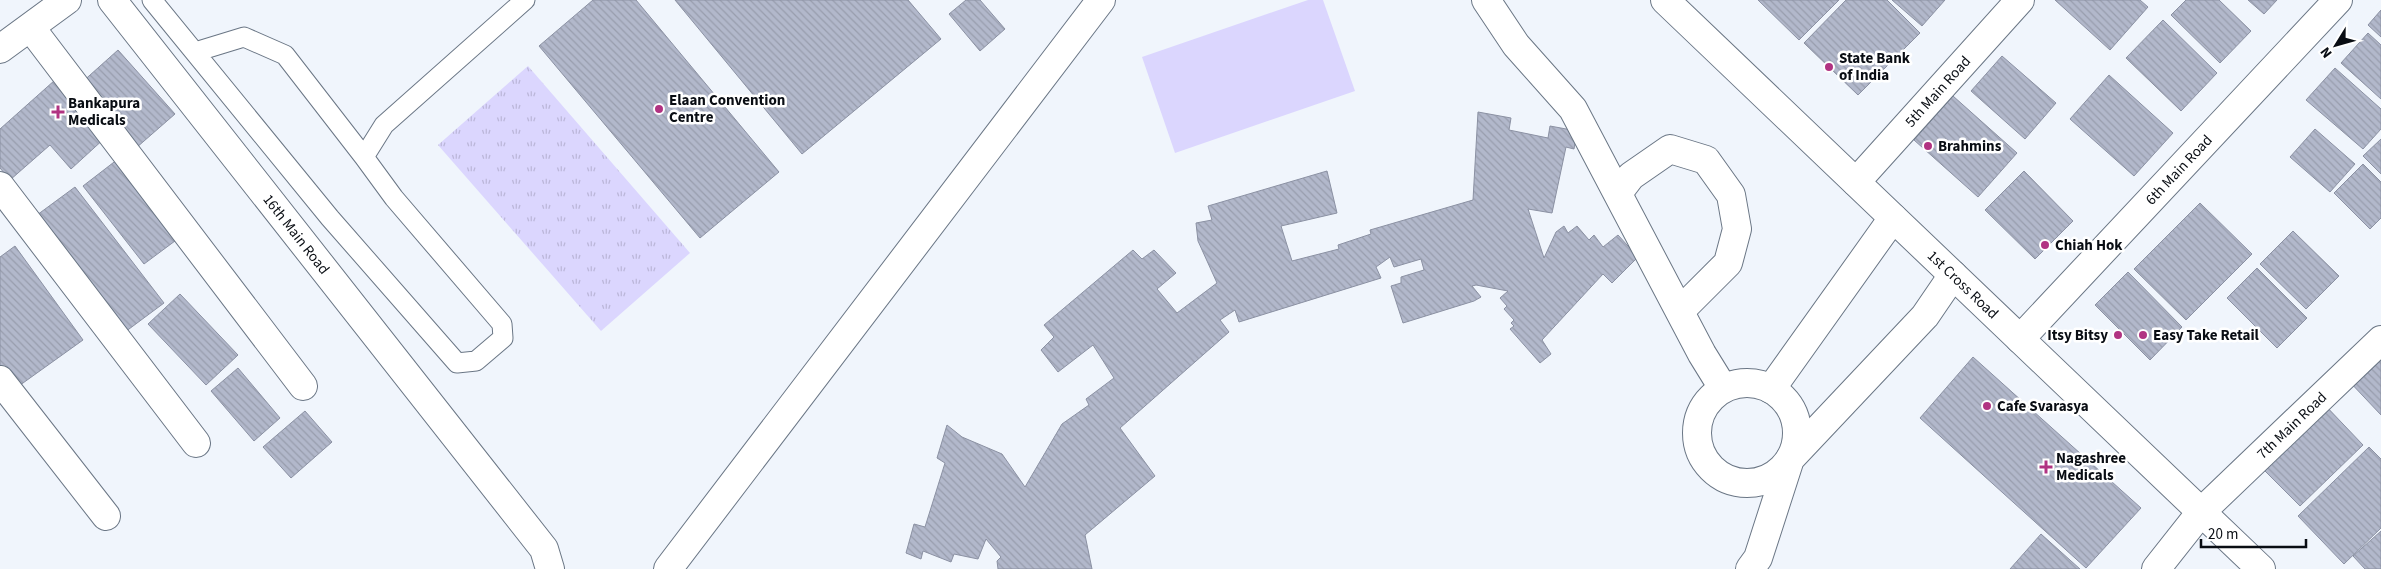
<svg xmlns="http://www.w3.org/2000/svg" width="2381" height="569" viewBox="0 0 2381 569" font-family="'Source Sans 3',sans-serif">
<style>
.grass{fill:url(#grass-tufts)}
.pitch{fill:#dbd6fe}
.building{fill:url(#building-back-hatch);stroke:#8b91a3}
.lines{fill:none;stroke-linecap:round;stroke-linejoin:round}
.lane-casing{stroke:#6a7685;stroke-width:21}
.street-casing{stroke:#6a7685;stroke-width:30}
.secondary-casing{stroke:#6a7685;stroke-width:30}
.lane{stroke:#fff;stroke-width:19}
.street{stroke:#fff;stroke-width:28}
.secondary{stroke:#fff;stroke-width:28}
.poi-dot{fill:#b13382;stroke:#fff;stroke-width:2}
.labels{text-anchor:middle;stroke-width:5;stroke-linejoin:round;paint-order:stroke}
.poi-label{font-size:15px;font-weight:bold;fill:#090d13;stroke:#fff;text-anchor:start}
.street-label{font-size:15px;fill:#090d13;stroke:#fff}
</style>
<defs>
<pattern id="grass-tufts" width="24" height="20" patternUnits="userSpaceOnUse" patternTransform="scale(1.25)"><rect width="24" height="20" fill="#dbd6fe"/><path d="M3 7l-1-3M5 7V3M7 7l1-3M15 17l-1-3M17 17v-4M19 17l1-3" fill="none" stroke="#bbb6d9"/></pattern>
<pattern id="building-back-hatch" width="6" height="6" patternUnits="userSpaceOnUse" patternTransform="scale(1.25)"><rect width="6" height="6" fill="#b2b8cb"/><path d="M-1 5l2 2M0 0l6 6M5-1l2 2" fill="none" stroke="#989dad"/></pattern>
</defs>
<rect width="100%" height="100%" fill="#f0f5fc"/>
<!-- grass -->
<path class="grass" d="M528 66 690 253 601 331 438 145Z"/>
<!-- pitch -->
<path class="pitch" d="M1308 0H1323L1355 91 1175 153 1142 57Z"/>
<!-- building -->
<path class="building" d="M593 0H636L779 172 700 238 539 46Z
M675 0H908L941 39 802 154Z
M966 0H980L1005 29 980 51 949 14Z
M1758 0H1839L1799 40Z
M1846 0H1887L1920 33 1858 95 1804 43Z
M1892 0H1945L1922 26Z
M2055 0H2140L2148 7 2110 50Z
M2186 0H2219L2251 31 2220 63 2171 15Z
M2248 0H2277L2264 14Z
M2381 10V37L2368 25Z
M2163 20 2217 73 2181 111 2126 58Z
M2368 33 2381 45V99L2341 63Z
M118 50 175 114 136 148 80 84Z
M2002 56 2056 103 2025 139 1971 91Z
M2335 68 2381 109V129L2363 149 2306 100Z
M2109 75 2173 133 2134 176 2070 119Z
M55 80 106 137 71 169 50 145 10 180 0 168V129Z
M1953 96 2017 153 1978 197 1914 140Z
M1478 112 1511 118 1509 130 1548 138 1550 126 1577 131 1574 149 1566 147 1552 213 1528 209 1544 258 1556 232 1564 226 1568 233 1577 226 1589 240 1594 235 1603 247 1618 235 1638 257 1612 283 1603 274 1542 340 1551 354 1540 363 1510 329 1514 326 1511 323 1514 320 1504 309 1507 306 1500 298 1508 291 1476 285 1472 286 1481 297 1474 301 1403 323 1391 286 1401 283V277L1424 270 1421 259 1394 267 1390 257 1376 267 1381 278 1239 322 1235 310 1220 320 1229 332 1120 428 1155 476 1085 535 1092 569H998L997 561 1001 557 986 539 978 559 954 554 951 562 923 551 921 559 906 553 914 524 925 527 945 463 937 458 947 425 962 437 1002 454 1025 487 1062 424 1089 405 1086 399 1114 378 1093 345 1058 372 1041 350 1054 337 1044 325 1133 250 1142 259 1154 250 1176 273 1157 289 1177 313 1217 283 1198 241 1196 223 1212 220 1208 206 1327 171 1337 213 1281 226 1292 261 1339 249 1338 245 1371 234 1370 230 1473 200Z
M2315 129 2355 164 2330 192 2290 157Z
M2381 139V174L2363 156Z
M118 159 179 238 144 264 83 186Z
M2363 164 2381 182V218L2370 229 2334 193Z
M2024 171 2073 221 2035 259 1985 210Z
M75 187 164 303 125 332 37 215Z
M2200 203 2252 254 2186 320 2134 269Z
M2293 231 2339 276 2306 309 2260 264Z
M15 246 83 340 16 388 0 366V257Z
M2257 268 2307 318 2277 348 2227 298Z
M2128 272 2182 327 2150 360 2095 305Z
M180 294 238 355 206 385 148 324Z
M2381 345V415L2347 379Z
M1973 357 2141 508 2086 568 1920 418Z
M238 368 280 418 254 441 211 391Z
M2323 403 2363 445 2300 506 2259 465Z
M305 411 332 442 291 478 263 447Z
M2369 447 2381 459V528L2344 564 2298 516Z
M2381 531V569H2365L2353 556Z
M2041 534 2080 569H2010Z"/>
<g class="lines">
<!-- lane casing -->
<g class="lane-casing">
<path id="lane" d="M152 0 330 218 457 363 476 361 503 338 502 324 394 198 364 157 384 125 525 0
M195 52 244 37 285 55 364 157"/>
</g>
<!-- street casing -->
<g class="street-casing">
<g id="street">
<path id="s1" d="M112 0 544 549 550 569"/>
<path d="M1486 0 1516 45 1573 109 1702 354 1723 388"/>
<path d="M31 28 303 386"/>
<path id="s2" d="M1856 182 2020 0"/>
<path d="M0 186 196 443"/>
<path d="M1618 193 1631 176 1670 149 1706 160 1731 195 1737 229 1728 263 1680 311"/>
<path id="s3" d="M2020 339 2338 0"/>
<path d="M0 380 106 516"/>
<circle cx="1747" cy="433" r="50"/>
<path d="M1771 389 1893 218"/>
<path d="M668 569 1101 0"/>
<path d="M1750 569 1758 558 1790 459 1925 316 1953 275"/>
<path id="s4" d="M2156 569 2201 512 2381 340"/>
</g>
</g>
<!-- secondary casing -->
<g class="secondary-casing">
<g id="secondary">
<path id="s5" d="M1665 0 2261 569"/>
<path d="M0 49 67 0"/>
</g>
</g>
<!-- lane -->
<use href="#lane" class="lane"/>
<!-- street -->
<use href="#street" class="street"/>
<!-- secondary -->
<use href="#secondary" class="secondary"/>
</g>
<!-- markers -->
<g class="poi-dot">
<circle cx="1829" cy="67" r="5"/>
<circle cx="659" cy="109" r="5"/>
<path d="M55.5 104.5h5v5h5v5h-5v5h-5v-5h-5v-5h5z"/>
<circle cx="1928" cy="146" r="5"/>
<circle cx="2045" cy="245" r="5"/>
<circle cx="2118" cy="335" r="5"/>
<circle cx="2143" cy="335" r="5"/>
<circle cx="1987" cy="406" r="5"/>
<path d="M2043.5 459.5h5v5h5v5h-5v5h-5v-5h-5v-5h5z"/>
</g>
<g class="labels">
<!-- poi labels -->
<g class="poi-label">
<text x="1839" y="63">State Bank<tspan x="1839" dy="17">of India</tspan></text>
<text x="669" y="105">Elaan Convention<tspan x="669" dy="17">Centre</tspan></text>
<text x="68" y="108">Bankapura<tspan x="68" dy="17">Medicals</tspan></text>
<text x="1938" y="151">Brahmins</text>
<text x="2055" y="250">Chiah Hok</text>
<text x="2108" y="340" text-anchor="end">Itsy Bitsy</text>
<text x="2153" y="340">Easy Take Retail</text>
<text x="1997" y="411">Cafe Svarasya</text>
<text x="2056" y="463">Nagashree<tspan x="2056" dy="17">Medicals</tspan></text>
</g>
<!-- street labels -->
<g class="street-label">
<text dy="5" stroke="none"><textPath href="#s2" startOffset="122">5th Main Road</textPath></text>
<text dy="5" stroke="none"><textPath href="#s3" startOffset="232">6th Main Road</textPath></text>
<text dy="5" stroke="none"><textPath href="#s1" startOffset="298">16th Main Road</textPath></text>
<text dy="5" stroke="none"><textPath href="#s5" startOffset="412">1st Cross Road</textPath></text>
<text dy="5" stroke="none"><textPath href="#s4" startOffset="198">7th Main Road</textPath></text>
</g>
</g>
<!-- north arrow -->
<g transform="translate(2336 45) rotate(233)" stroke="#ffffff" stroke-width="4" paint-order="stroke">
<path d="M0-4L9 19L0 12L-9 19Z" fill="#090d13"/>
<text y="-8" font-size="14" font-weight="bold" text-anchor="middle" fill="#090d13">N</text>
</g>
<!-- scale -->
<path d="M2201 539v8h105v-8" fill="none" stroke="#090d13" stroke-width="2.5"/>
<text x="2208" y="539" font-size="15" fill="#090d13" stroke="#ffffff" stroke-width="4" paint-order="stroke">20 m</text>
</svg>
